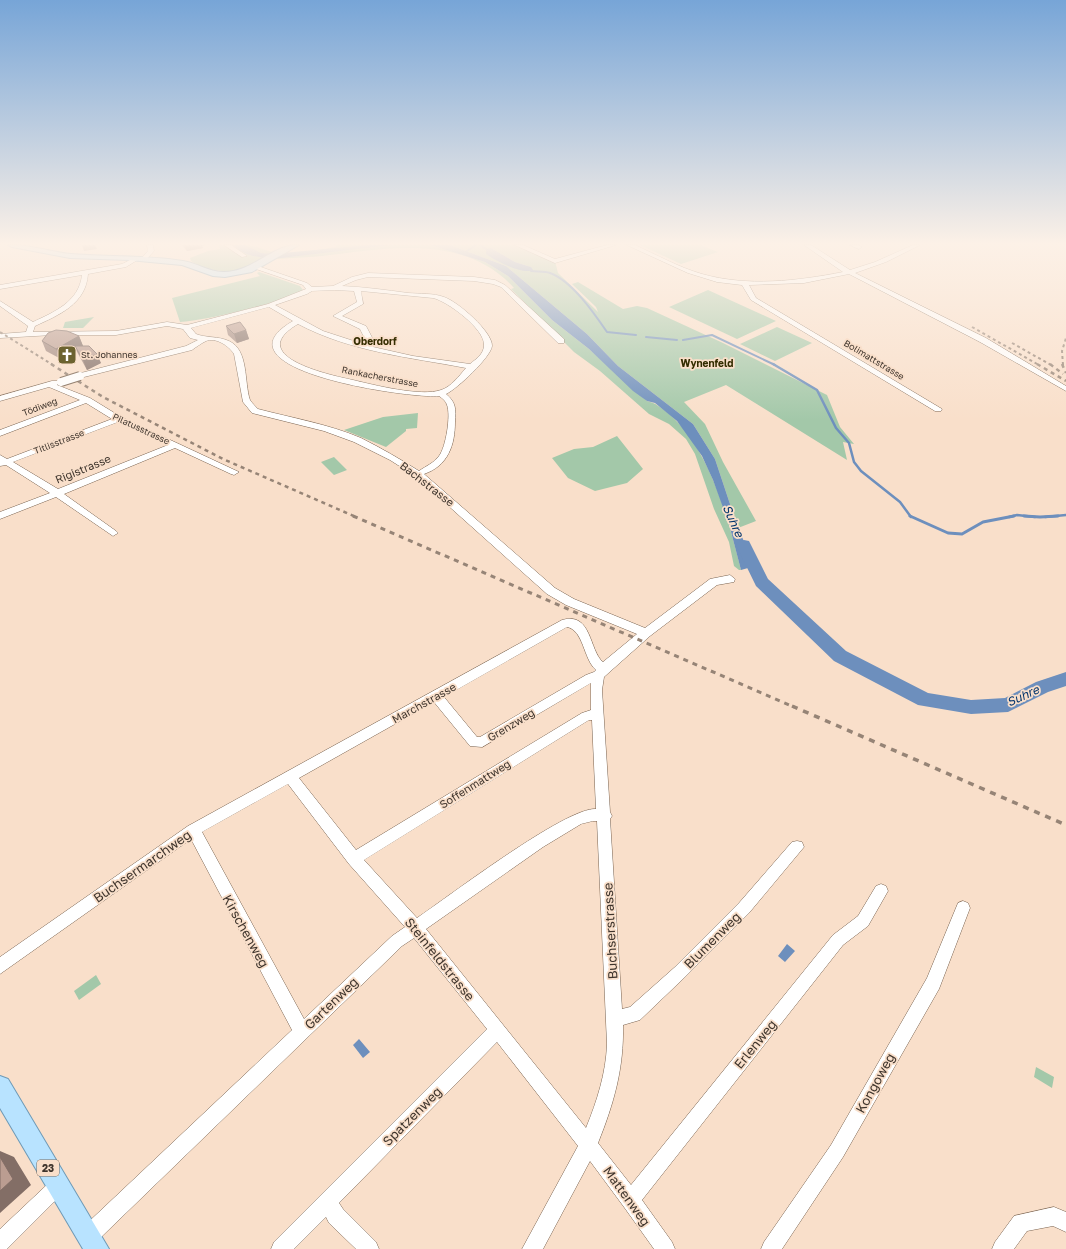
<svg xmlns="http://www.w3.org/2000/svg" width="1066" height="1249" viewBox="0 0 1066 1249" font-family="'Golos Text',sans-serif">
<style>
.green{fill:#a3c8a9;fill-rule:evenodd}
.water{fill:#6d8fbd}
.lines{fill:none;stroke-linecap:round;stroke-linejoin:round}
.stream-far2{stroke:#6d8fbd;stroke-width:2}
.stream-far1{stroke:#6d8fbd;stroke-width:2.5}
.stream{stroke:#6d8fbd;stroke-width:3}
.river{fill:#6d8fbd;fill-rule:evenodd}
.minor-casing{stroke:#796350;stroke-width:1}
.major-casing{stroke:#6f9ab6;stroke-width:2}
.minor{fill:#fff;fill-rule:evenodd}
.major{fill:#b8e3ff;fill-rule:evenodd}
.rail-far3{stroke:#968476;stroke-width:2;stroke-dasharray:3 3;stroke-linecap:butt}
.rail-far2{stroke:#968476;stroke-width:2.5;stroke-dasharray:4 4;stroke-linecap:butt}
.rail-far1{stroke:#968476;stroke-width:3;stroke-dasharray:5 5;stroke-linecap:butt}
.rail{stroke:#968476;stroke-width:3.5;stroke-dasharray:6 6;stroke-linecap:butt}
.minor-bridge-casing{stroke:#796350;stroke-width:10;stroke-linecap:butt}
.minor-bridge{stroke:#fff;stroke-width:8}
.wall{fill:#a1877d}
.shaded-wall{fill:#836e66}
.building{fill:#bb9d91;stroke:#836e66}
.labels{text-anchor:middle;stroke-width:3.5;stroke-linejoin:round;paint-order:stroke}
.far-poi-label{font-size:9px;fill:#3f352d;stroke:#f9dfca;text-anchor:start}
.far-street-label{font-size:9px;fill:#3f352d;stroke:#f9dfca}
.far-neighbourhood-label{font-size:10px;font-weight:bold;fill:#342d01;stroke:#f9dfca}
.shield{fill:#f9dfca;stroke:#77685c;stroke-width:1}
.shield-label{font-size:10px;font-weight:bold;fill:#3f352d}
.street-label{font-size:11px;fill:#3f352d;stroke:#f9dfca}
.water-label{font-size:12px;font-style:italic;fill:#03356d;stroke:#f9dfca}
.near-street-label{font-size:13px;fill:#3f352d;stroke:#f9dfca}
</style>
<rect width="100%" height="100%" fill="#f9dfca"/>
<!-- green -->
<path class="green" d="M219 245H233L236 248 282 258 385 245H430L485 262 508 276 552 320 589 349 647 401C656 403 661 408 668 413 710 449 728 518 741 570H739L734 566 729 542 714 509 695 454 686 439 669 424 649 414 600 371 574 352 511 289 514 288C465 233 386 248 322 256 299 258 277 258 255 262 251 263 248 267 243 269 229 275 202 269 191 261L190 258 208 251 220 249Z
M245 245C256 245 266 252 278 253 297 254 317 250 336 247V245H369C342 248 285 259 261 253 255 252 250 249 245 245Z
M450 245H518L555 261 558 273 598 312 596 307 572 284 578 282 623 309 637 306 647 308 723 343 827 395 840 427 854 444 843 442 847 460 726 385 684 402 705 424 723 462 756 521 738 528 715 459 693 424 618 366 587 334 506 266ZM491 248 515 262 531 267C517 265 497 264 487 252Z
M640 245H700L718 252 681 264Z
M259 272 300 286 303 290C286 302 203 321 180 322L172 298 260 276 257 273Z
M708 290 776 321 737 339 669 307Z
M94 317 83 328H63L65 322Z
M777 327 812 343 775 361 740 344Z
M418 413 417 428 406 429V431L386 447 344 430 383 417Z
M617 436 643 469 627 483 595 491 568 478 552 458 574 449 593 447Z
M334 457 347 470 334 475 321 462Z
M96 975 101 984 79 1000 74 991Z
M1036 1067 1054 1077 1052 1088 1034 1077Z"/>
<!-- water -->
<path class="water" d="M233 245H245L261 253 272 254 369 245H390L282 258C264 258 246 258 233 245Z
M430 245H450L506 266 587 334 618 366 693 424 715 459 738 528 755 566 741 570 729 524 713 480 702 456 677 421 655 403 647 401 633 391 589 349 552 320 508 276 485 262Z
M491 248 515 262 531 267 533 270C522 275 496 261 486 254V249Z
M787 944 795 951 785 962 778 956Z
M359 1039 370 1052 363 1058 353 1045Z"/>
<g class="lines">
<!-- stream-far2 -->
<path class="stream-far2" d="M480 245 486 249
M467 251 476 245
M531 271C537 272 544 271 550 273 572 281 594 313 607 332L636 335
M646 337 677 340
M683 340 712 335 775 365"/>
<!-- stream-far1 -->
<path class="stream-far1" d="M773 364 817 390 836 428 849 443 854 462 861 471 900 502 911 517
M1009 517 1017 515 1035 517
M1045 517 1066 515"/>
<!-- stream -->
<path class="stream" d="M910 516 948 533 962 534 983 522 1014 516
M1024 516 1040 517 1058 516"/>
<!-- river -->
<path class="river" d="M744 540 749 541 768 579 846 651 928 693 971 700 1005 698 1036 682 1066 672V686L1048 692 1008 712 971 714 918 705 834 661 756 586 736 545 739 541Z"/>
<!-- minor casing -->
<g class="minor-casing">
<path id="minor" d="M147 245H153L154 251 145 261H141L140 260 148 251Z
M224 245H231L247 256 242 257Z
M515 245H523L555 259 607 245H616L555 263Z
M627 245H635C657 255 678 267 702 274 748 287 797 281 843 272L804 245H811L850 270 875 262 913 245H920L886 262 855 273 986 338 1066 386V391L980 342 849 274 804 283 749 285 756 298 942 409 941 411H935L751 300 742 285 717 282 688 273Z
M850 245H858L862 247 859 249Z
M134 258 139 259 126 267 88 274C86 304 59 315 35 326L33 332 116 331 167 322 187 325 268 304 306 289 303 285 253 268V266L255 265 307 283 312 287 333 286 352 277 368 273 474 277 495 280 505 285 564 339V343H558L501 287 493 284 474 281 368 277 356 280 342 286C364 287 386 290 408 293 420 294 433 293 444 297 457 301 493 332 492 346 491 357 457 389 446 394 456 402 456 409 455 422 455 445 448 466 424 474L555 588 574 599 645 628 710 579 730 575 735 579 734 582 717 585 650 636 604 677 602 690 610 812 612 816 610 819 622 1009 630 1007 675 967 739 903 792 842 797 841 802 842 804 847 749 913 685 977 640 1020 623 1025C624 1068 614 1103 598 1143L631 1185 833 935 858 916 876 886 881 884 886 886 888 891 868 926 843 945 642 1200 672 1242 675 1249H654L624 1207 590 1161 543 1249H522L578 1146 497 1042 339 1203 343 1209 376 1242 379 1249H356L329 1223 326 1217 294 1249H271L274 1242 487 1029 414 938 402 946 95 1243 88 1245 81 1243 79 1236 81 1229 292 1030 191 839 0 974V957L188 826 562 620C592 611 589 651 603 662L637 634 566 605 547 594 415 476 390 460 354 442 324 431 252 413 243 402 234 354C229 346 216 337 206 341 202 343 196 347 192 350L80 378H77V374L186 346 198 340 190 338 183 329 167 326 116 335H53L0 338V334L26 332 28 326 0 306V301L33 322C54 312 79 302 82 275L0 289V285L122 264ZM335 290 354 291 357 302 333 316 360 329 367 343 366 345 323 331 275 305 307 294 312 291ZM361 291 433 298C447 301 485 329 484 345 484 354 476 359 470 364L413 356 373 347 375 343 366 326 342 316 363 304ZM269 307 293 321C208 370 412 399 439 396 442 398 446 401 447 405 451 415 446 447 439 456 434 463 426 466 419 471 400 459 381 448 361 438 328 424 292 418 258 409 255 406 252 403 250 400 244 382 249 350 229 341 218 336 206 338 196 334L191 328ZM298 324C351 352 409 357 466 368 459 376 451 387 441 390 421 397 374 385 353 380 329 375 243 356 298 324ZM567 627C584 630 583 659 596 670L594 672 586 675 480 737H477L444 697ZM591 683V710L582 713 356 850 299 778 434 702 470 746 482 747ZM589 720H592L596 809C566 807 448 897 417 918L364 860ZM288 784 349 864 405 927 392 936 304 1019 202 832ZM593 821H597L607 1044C606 1073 597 1101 586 1128L426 929 543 847 581 824Z
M52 381H58L59 383 57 385 90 398 121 417 239 472 234 475 231 474 175 448 64 494 116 531 118 533 113 536 56 497 0 519V512L50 493 6 465 0 466V455L7 459 112 419 86 403 0 436V430L80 400 49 387 0 401V396ZM118 422 168 445 58 489 13 462Z
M963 901 968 903 970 908 939 989 843 1157 782 1249H761L764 1242 831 1145 927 978 958 903Z
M58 1177 64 1180 67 1186 64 1192 7 1249H0V1229L52 1180Z
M1054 1207 1066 1212V1232L1053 1226 1027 1231 1014 1249H992L995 1242 1014 1216Z"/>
</g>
<!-- major casing -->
<g class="major-casing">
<path id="major" d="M8 245C30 244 50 252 71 254 108 257 146 255 183 261 197 263 209 272 223 272 252 273 274 243 299 245L252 272 225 277 213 276 182 265 129 260 70 258 12 247Z
M0 1076 8 1079 109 1249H83L0 1108Z"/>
</g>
<!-- minor -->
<use href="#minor" class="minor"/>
<!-- major -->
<use href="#major" class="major"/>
<!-- rail-far3 -->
<path class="rail-far3" d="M972 327 1039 365
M0 332 53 365
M1012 343 1051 365
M1063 365 1062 351 1066 338"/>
<!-- rail-far2 -->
<path class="rail-far2" d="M51 364 103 397 223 459 356 517
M1037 364 1066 381
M1050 364 1063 374
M1062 364 1066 373"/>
<!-- rail-far1 -->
<path class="rail-far1" d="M353 516 794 707"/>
<!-- rail -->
<path class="rail" d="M792 706 1066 825"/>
<!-- minor-bridge casing -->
<g class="minor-bridge-casing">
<path id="minor-bridge" d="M61 382 80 376"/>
</g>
<!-- minor-bridge -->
<use href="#minor-bridge" class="minor-bridge"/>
</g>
<!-- wall -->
<path class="wall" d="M182 245H205L202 246 203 248 187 251Z
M226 326 246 330 249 339 237 343 228 335Z
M79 336 83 346 101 363 87 370 76 350 61 359 46 351 42 341Z"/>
<!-- shaded-wall -->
<path class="shaded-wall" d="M82 245H95L97 249 84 251Z
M185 245H205L202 246 203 248 187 251Z
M246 330 249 339 237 343 234 334Z
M79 336 83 346 76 349 75 346 76 350 61 359 56 349Z
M97 354 101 363 87 370 83 360Z
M0 1151 14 1157 31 1185 0 1213Z"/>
<!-- building -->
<path class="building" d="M240 322 246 330 234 334 226 326Z
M56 330 67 331 79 336 56 349 42 341 48 333Z
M75 346H89L97 354 83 360Z
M0 1157 13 1179 0 1191Z"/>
<!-- sky -->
<linearGradient id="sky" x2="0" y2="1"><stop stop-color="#77a5d7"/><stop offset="0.58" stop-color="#fcf1e7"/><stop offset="1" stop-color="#fcf1e7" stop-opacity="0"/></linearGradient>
<rect width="1066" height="420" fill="url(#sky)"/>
<!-- icons -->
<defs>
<g id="church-square" transform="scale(1)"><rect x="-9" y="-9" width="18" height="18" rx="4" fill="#6c6330" stroke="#f9dfca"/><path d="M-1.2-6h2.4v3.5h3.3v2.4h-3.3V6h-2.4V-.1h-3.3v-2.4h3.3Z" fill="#fff"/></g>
</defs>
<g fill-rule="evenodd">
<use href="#church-square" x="67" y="355"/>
</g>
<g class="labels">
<!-- far-poi labels -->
<g class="far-poi-label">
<text x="81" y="358">St. Johannes</text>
</g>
<!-- far-street labels -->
<g class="far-street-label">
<text transform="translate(874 360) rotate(31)" y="3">Bolimattstrasse</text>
<text transform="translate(380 377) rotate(11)" y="3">Rankacherstrasse</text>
<text transform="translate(40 407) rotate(-21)" y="3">Tödiweg</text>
<text transform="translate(141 429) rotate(25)" y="3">Pilatusstrasse</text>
<text transform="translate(59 442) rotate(-21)" y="3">Titlisstrasse</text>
</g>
<!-- far-neighbourhood labels -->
<g class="far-neighbourhood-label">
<text x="375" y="345">Oberdorf</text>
<text x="707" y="367">Wynenfeld</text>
</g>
<!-- shield labels -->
<rect class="shield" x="37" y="1160" width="22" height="16" rx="3"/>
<g class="shield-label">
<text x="48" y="1172">23</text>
</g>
<!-- street labels -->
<g class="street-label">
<text transform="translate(83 469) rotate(-22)" y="4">Rigistrasse</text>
<text transform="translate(427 484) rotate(38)" y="4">Bachstrasse</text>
<text transform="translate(424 703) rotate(-29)" y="4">Marchstrasse</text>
<text transform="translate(511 725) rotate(-31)" y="4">Grenzweg</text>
<text transform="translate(475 784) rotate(-32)" y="4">Soffenmattweg</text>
</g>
<!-- water labels -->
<g class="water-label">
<text transform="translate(733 521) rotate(66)" y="4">Suhre</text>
<text transform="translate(1023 696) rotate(-25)" y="4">Suhre</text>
</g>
<!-- near-street labels -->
<g class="near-street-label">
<text transform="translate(142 866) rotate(-35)" y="5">Buchsermarchweg</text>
<text transform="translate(246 931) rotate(61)" y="5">Kirschenweg</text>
<text transform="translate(610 931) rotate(-93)" y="5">Buchserstrasse</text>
<text transform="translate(712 940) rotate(-45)" y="5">Blumenweg</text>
<text transform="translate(440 959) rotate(51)" y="5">Steinfeldstrasse</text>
<text transform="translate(331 1003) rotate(-44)" y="5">Gartenweg</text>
<text transform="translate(755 1044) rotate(-51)" y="5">Erlenweg</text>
<text transform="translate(875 1083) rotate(-61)" y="5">Kongoweg</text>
<text transform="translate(412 1116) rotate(-45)" y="5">Spatzenweg</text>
<text transform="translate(627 1196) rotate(54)" y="5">Mattenweg</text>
</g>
</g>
</svg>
